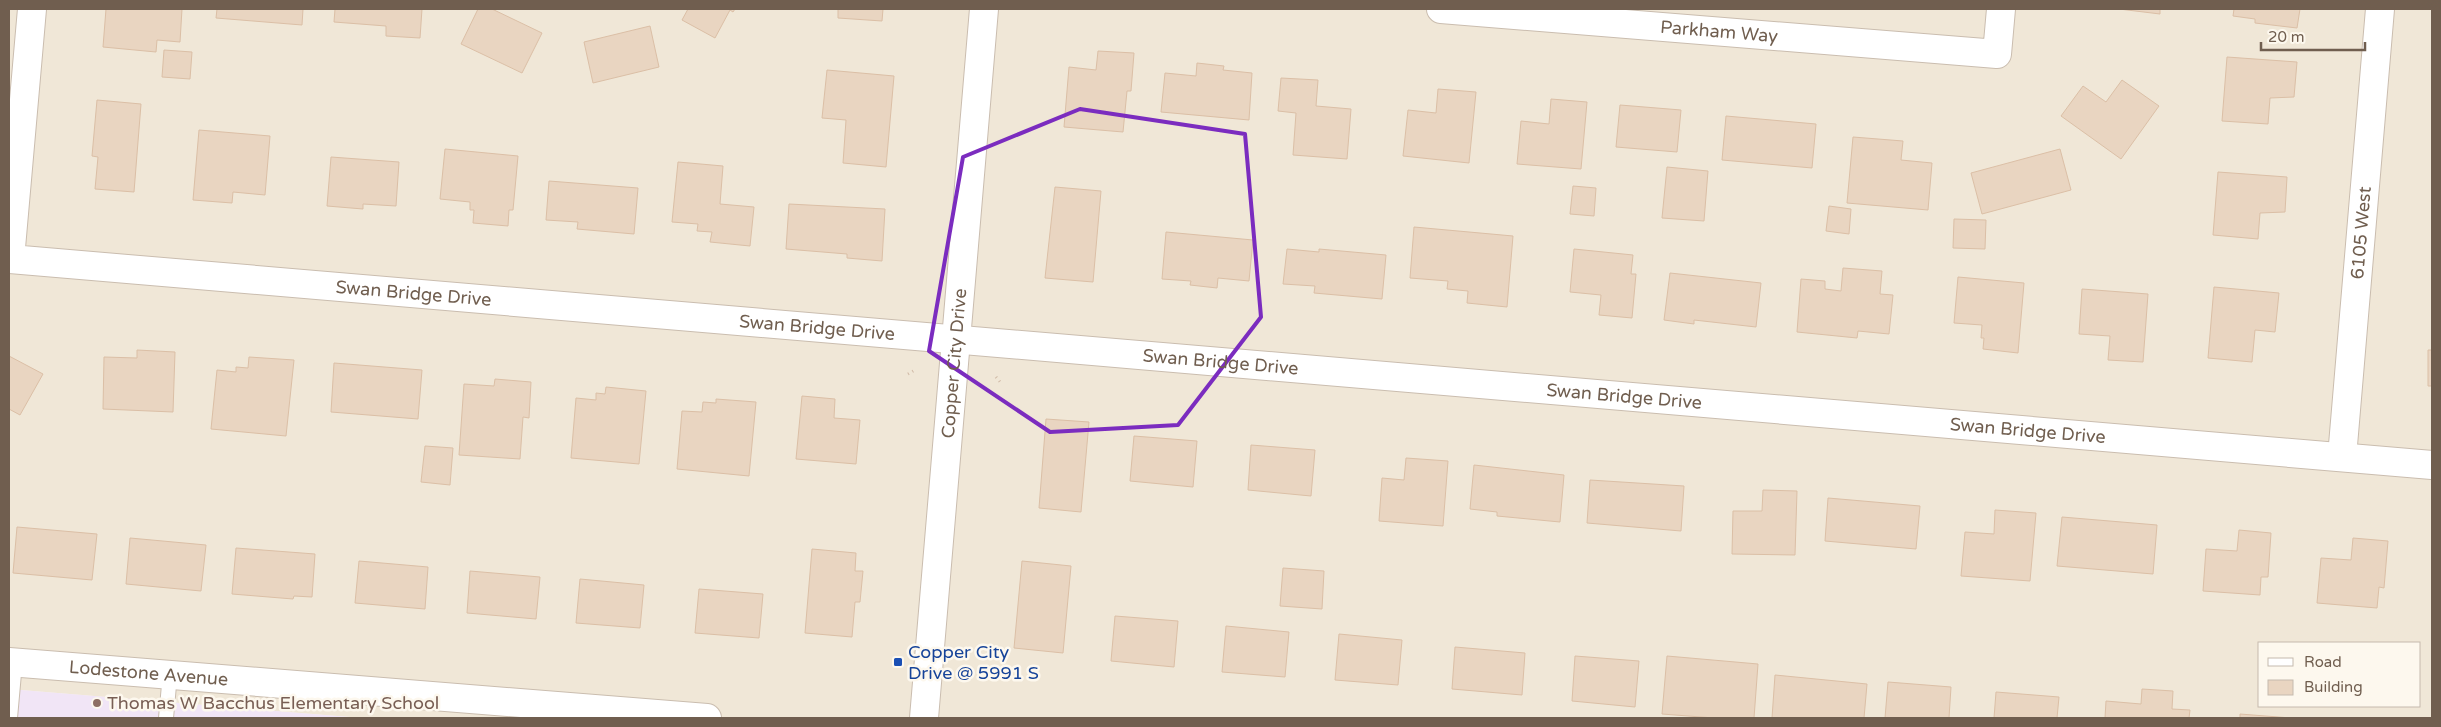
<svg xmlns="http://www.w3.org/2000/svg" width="2441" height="727" viewBox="0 0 2441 727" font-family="'Varela Round',sans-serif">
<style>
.residential{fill:#f0e7d7;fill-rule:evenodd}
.education{fill:#f1e5f6}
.building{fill:#e9d5c1;stroke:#dbbfa6}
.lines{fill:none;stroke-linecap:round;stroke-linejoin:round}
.service-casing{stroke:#cabdaf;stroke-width:16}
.minor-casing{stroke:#cabdaf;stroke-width:30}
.path{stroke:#d0baa6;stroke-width:3;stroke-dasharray:1 4;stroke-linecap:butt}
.service{stroke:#fff;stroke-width:14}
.minor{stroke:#fff;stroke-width:28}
.marked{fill:none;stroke:#7b2cbf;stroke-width:4;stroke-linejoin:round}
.transit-dot{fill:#1a4fb4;stroke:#fdf8ee;stroke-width:2}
.education-dot{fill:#8d6e63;stroke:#fdf8ee;stroke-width:2}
.labels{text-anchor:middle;stroke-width:5;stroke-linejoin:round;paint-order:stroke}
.street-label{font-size:18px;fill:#705e4f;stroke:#fdf8ee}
.transit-label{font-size:18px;fill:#164399;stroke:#fdf8ee;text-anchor:start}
.education-label{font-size:18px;fill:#785e54;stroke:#fdf8ee;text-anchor:start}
</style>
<rect width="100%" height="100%" fill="#f9f4e8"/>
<!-- residential -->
<path class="residential" d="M9 9H2432V718H362L9 689ZM2260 643H2420V706H2260Z"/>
<!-- education -->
<path class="education" d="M9 689 362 718H9Z"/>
<!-- building -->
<path class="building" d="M106 9H182L180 42 157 40 156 52 103 47Z
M217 9H303L302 25 216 18Z
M335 9H422L420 38 386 36V26L334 22Z
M478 9H492L542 33 522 73 461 44Z
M688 9H735L733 12 730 10 715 38 682 20Z
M838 9H883L882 21 838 18Z
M2119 9H2160V14Z
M2234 9H2300L2297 28 2255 23V19L2233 16Z
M650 26 659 67 593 83 584 42Z
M164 50 192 52 190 79 162 77Z
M1098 51 1134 53 1131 91H1127L1123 132 1064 127 1069 67 1096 70Z
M2227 57 2297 62 2294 97 2270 98 2268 124 2222 121Z
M1197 63 1224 66 1223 70 1252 73 1249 120 1161 112 1165 73 1196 76Z
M827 70 894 76 886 167 843 163 846 120 822 118Z
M1281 78 1318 80 1316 106 1351 109 1347 159 1293 155 1296 113 1278 111Z
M2122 80 2159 106 2121 159 2061 116 2083 86 2106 102Z
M1438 89 1476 92 1469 163 1403 156 1408 110 1436 113Z
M1551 99 1587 102 1581 169 1517 164 1521 121 1549 124Z
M97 100 141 104 134 192 95 189 98 157 92 156Z
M1620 105 1681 110 1677 152 1616 147Z
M1726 116 1816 124 1812 168 1722 160Z
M199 130 270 136 265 195 233 192 232 203 193 200Z
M1853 137 1903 141 1901 160 1932 163 1928 210 1847 203Z
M445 149 518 156 513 210H509L508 226 473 223 474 210H470V202L440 199Z
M2060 149 2071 190 1982 214 1971 173Z
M331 157 399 162 396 206 363 204V209L327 206Z
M678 162 723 166 720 204 754 207 750 246 710 242 712 232 697 231 698 224 672 222Z
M1667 167 1708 171 1704 221 1662 218Z
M2218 172 2287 177 2285 212 2260 213 2258 239 2213 235Z
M549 181 638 188 634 234 577 229 578 222 546 220Z
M1573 186 1596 188 1594 216 1570 214Z
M1055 187 1101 191 1093 282 1045 278Z
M789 204 885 209 882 261 847 258V254L786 249Z
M1829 206 1851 209 1849 234 1826 231Z
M1954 219 1986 220 1985 249 1953 248Z
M1414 227 1513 236 1507 307 1467 303 1468 291 1447 289 1448 281 1410 278Z
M1166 232 1253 240 1249 281 1218 278 1217 288 1190 285 1191 281 1162 279Z
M1287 249 1319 252V249L1386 255 1382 299 1314 293 1315 286 1283 284Z
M1574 249 1633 255 1631 274H1636L1632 318 1599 315 1601 295 1570 292Z
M1843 268 1882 271 1880 294 1893 295 1889 334 1858 331 1857 338 1797 332 1801 279 1825 281V289L1841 291Z
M1670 273 1761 283 1756 327 1694 320V324L1664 320Z
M1958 277 2024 283 2018 353 1983 349 1984 338H1981L1982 325 1954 323Z
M2214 287 2279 293 2275 332 2255 330 2252 362 2208 358Z
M2082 289 2148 294 2143 362 2108 360 2110 336 2079 334Z
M137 350 175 352 173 412 103 409 104 357 137 358Z
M2428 350H2432V386H2428Z
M9 356 43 374 20 415 9 409Z
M249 357 294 360 286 436 211 429 217 370 236 372V367L248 368Z
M334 363 422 370 418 419 331 412Z
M495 379 531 382 529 418 523 417 520 459 459 455 464 384 494 386Z
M606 387 646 391 639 464 571 458 576 398 596 400V393L605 394Z
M802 396 835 399 834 418 860 420 856 464 796 459Z
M716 399 756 402 749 476 677 469 682 411 702 412 703 402 716 403Z
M1046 419 1089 422 1081 512 1039 508Z
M1134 436 1197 441 1193 487 1130 481Z
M1251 445 1315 450 1311 496 1248 490Z
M425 446 453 448 450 485 421 482Z
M1406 458 1448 461 1443 526 1379 521 1382 478 1404 480Z
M1474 465 1564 475 1560 522 1497 516V512L1470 509Z
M1590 480 1684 486 1681 531 1587 523Z
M1763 490 1797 491 1795 555 1732 554 1733 511H1762Z
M1828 498 1920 506 1916 549 1825 541Z
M1995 510 2036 513 2030 581 1961 576 1965 532 1994 534Z
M2062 517 2157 525 2153 574 2057 566Z
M17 527 97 534 92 580 13 573Z
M2239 530 2271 533 2268 577H2261L2260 595 2203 591 2206 549 2237 551Z
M130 538 206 545 201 591 126 584Z
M2353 538 2388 541 2384 588 2379 587 2377 608 2317 603 2321 558 2351 560Z
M236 548 315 554 312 597 294 596 293 599 232 594Z
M812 549 856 553 855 571H863L860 602H855L852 637 805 633Z
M359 561 428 567 425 609 355 603Z
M1022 561 1071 566 1063 653 1014 648Z
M1283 568 1324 571 1322 609 1280 606Z
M470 571 540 577 536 619 467 613Z
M580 579 644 585 640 628 576 623Z
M699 589 763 594 759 638 695 633Z
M1115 616 1178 621 1174 667 1111 661Z
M1226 626 1289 632 1285 677 1222 672Z
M1339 634 1402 640 1398 685 1335 680Z
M1455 647 1525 653 1522 695 1452 689Z
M1575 656 1639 661 1635 707 1572 701Z
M1667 656 1758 664 1754 718H1714L1662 714Z
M1775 675 1867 684 1864 718H1772Z
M1888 682 1951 687 1949 718H1885Z
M2142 689 2173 691 2172 709 2190 710 2189 718H2105L2106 701 2141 704Z
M1996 692 2059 697 2057 718H1994Z
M2240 714 2291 718H2240Z"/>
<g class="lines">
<!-- service casing -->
<g class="service-casing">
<path id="service" d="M10 718 15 662
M166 718 170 674"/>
</g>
<!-- minor casing -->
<g class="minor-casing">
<g id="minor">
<path id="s1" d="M32 9 10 259 2432 465"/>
<path id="s2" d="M1441 9 1997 54 2001 9"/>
<path id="s3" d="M2342 457 2380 9"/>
<path id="s4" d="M9 662 707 718"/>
<path id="s5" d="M924 718 984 9"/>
</g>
</g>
<!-- path -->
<path class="path" d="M908 374 915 370
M996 377 1001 383"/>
<!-- service -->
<use href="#service" class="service"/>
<!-- minor -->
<use href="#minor" class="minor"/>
</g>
<!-- marked area -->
<path class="marked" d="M1080 109 1245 134 1261 317 1178 425 1050 432 929 351 963 157Z"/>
<!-- markers -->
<rect class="transit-dot" x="893" y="657" width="10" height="10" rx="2.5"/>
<circle class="education-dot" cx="97" cy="703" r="5"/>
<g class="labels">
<!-- street labels -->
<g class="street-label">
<text dy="6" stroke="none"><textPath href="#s2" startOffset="279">Parkham Way</textPath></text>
<text dy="6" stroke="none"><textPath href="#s3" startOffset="225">6105 West</textPath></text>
<text dy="6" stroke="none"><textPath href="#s1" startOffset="656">Swan Bridge Drive</textPath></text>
<text dy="6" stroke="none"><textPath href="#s1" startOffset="1061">Swan Bridge Drive</textPath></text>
<text dy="6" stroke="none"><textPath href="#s1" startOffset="1466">Swan Bridge Drive</textPath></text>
<text dy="6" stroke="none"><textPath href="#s5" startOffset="356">Copper City Drive</textPath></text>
<text dy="6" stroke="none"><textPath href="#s1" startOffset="1871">Swan Bridge Drive</textPath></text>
<text dy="6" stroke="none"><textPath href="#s1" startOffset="2276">Swan Bridge Drive</textPath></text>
<text dy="6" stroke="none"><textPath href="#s4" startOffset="140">Lodestone Avenue</textPath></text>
</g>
<!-- transit labels -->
<g class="transit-label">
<text x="908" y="658">Copper City<tspan x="908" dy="21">Drive @ 5991 S</tspan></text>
</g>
<!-- education labels -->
<g class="education-label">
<text x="107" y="709">Thomas W Bacchus Elementary School</text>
</g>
</g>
<!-- border -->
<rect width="2441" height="727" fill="none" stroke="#705e4f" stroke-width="20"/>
<!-- legend -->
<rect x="2258" y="642" width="162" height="65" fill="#fdf8ee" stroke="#c5baae"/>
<rect x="2268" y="658" width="25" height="8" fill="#ffffff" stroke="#c5baae"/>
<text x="2304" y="667" font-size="15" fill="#705e4f">Road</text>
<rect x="2268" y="680" width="25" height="15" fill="#e9d5c1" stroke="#c5baae"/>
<text x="2304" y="692" font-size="15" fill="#705e4f">Building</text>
<!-- scale -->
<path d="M2261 42v8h104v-8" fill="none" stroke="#705e4f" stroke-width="2.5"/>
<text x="2268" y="42" font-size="15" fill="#705e4f" stroke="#fdf8ee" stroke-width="4" paint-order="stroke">20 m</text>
</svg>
